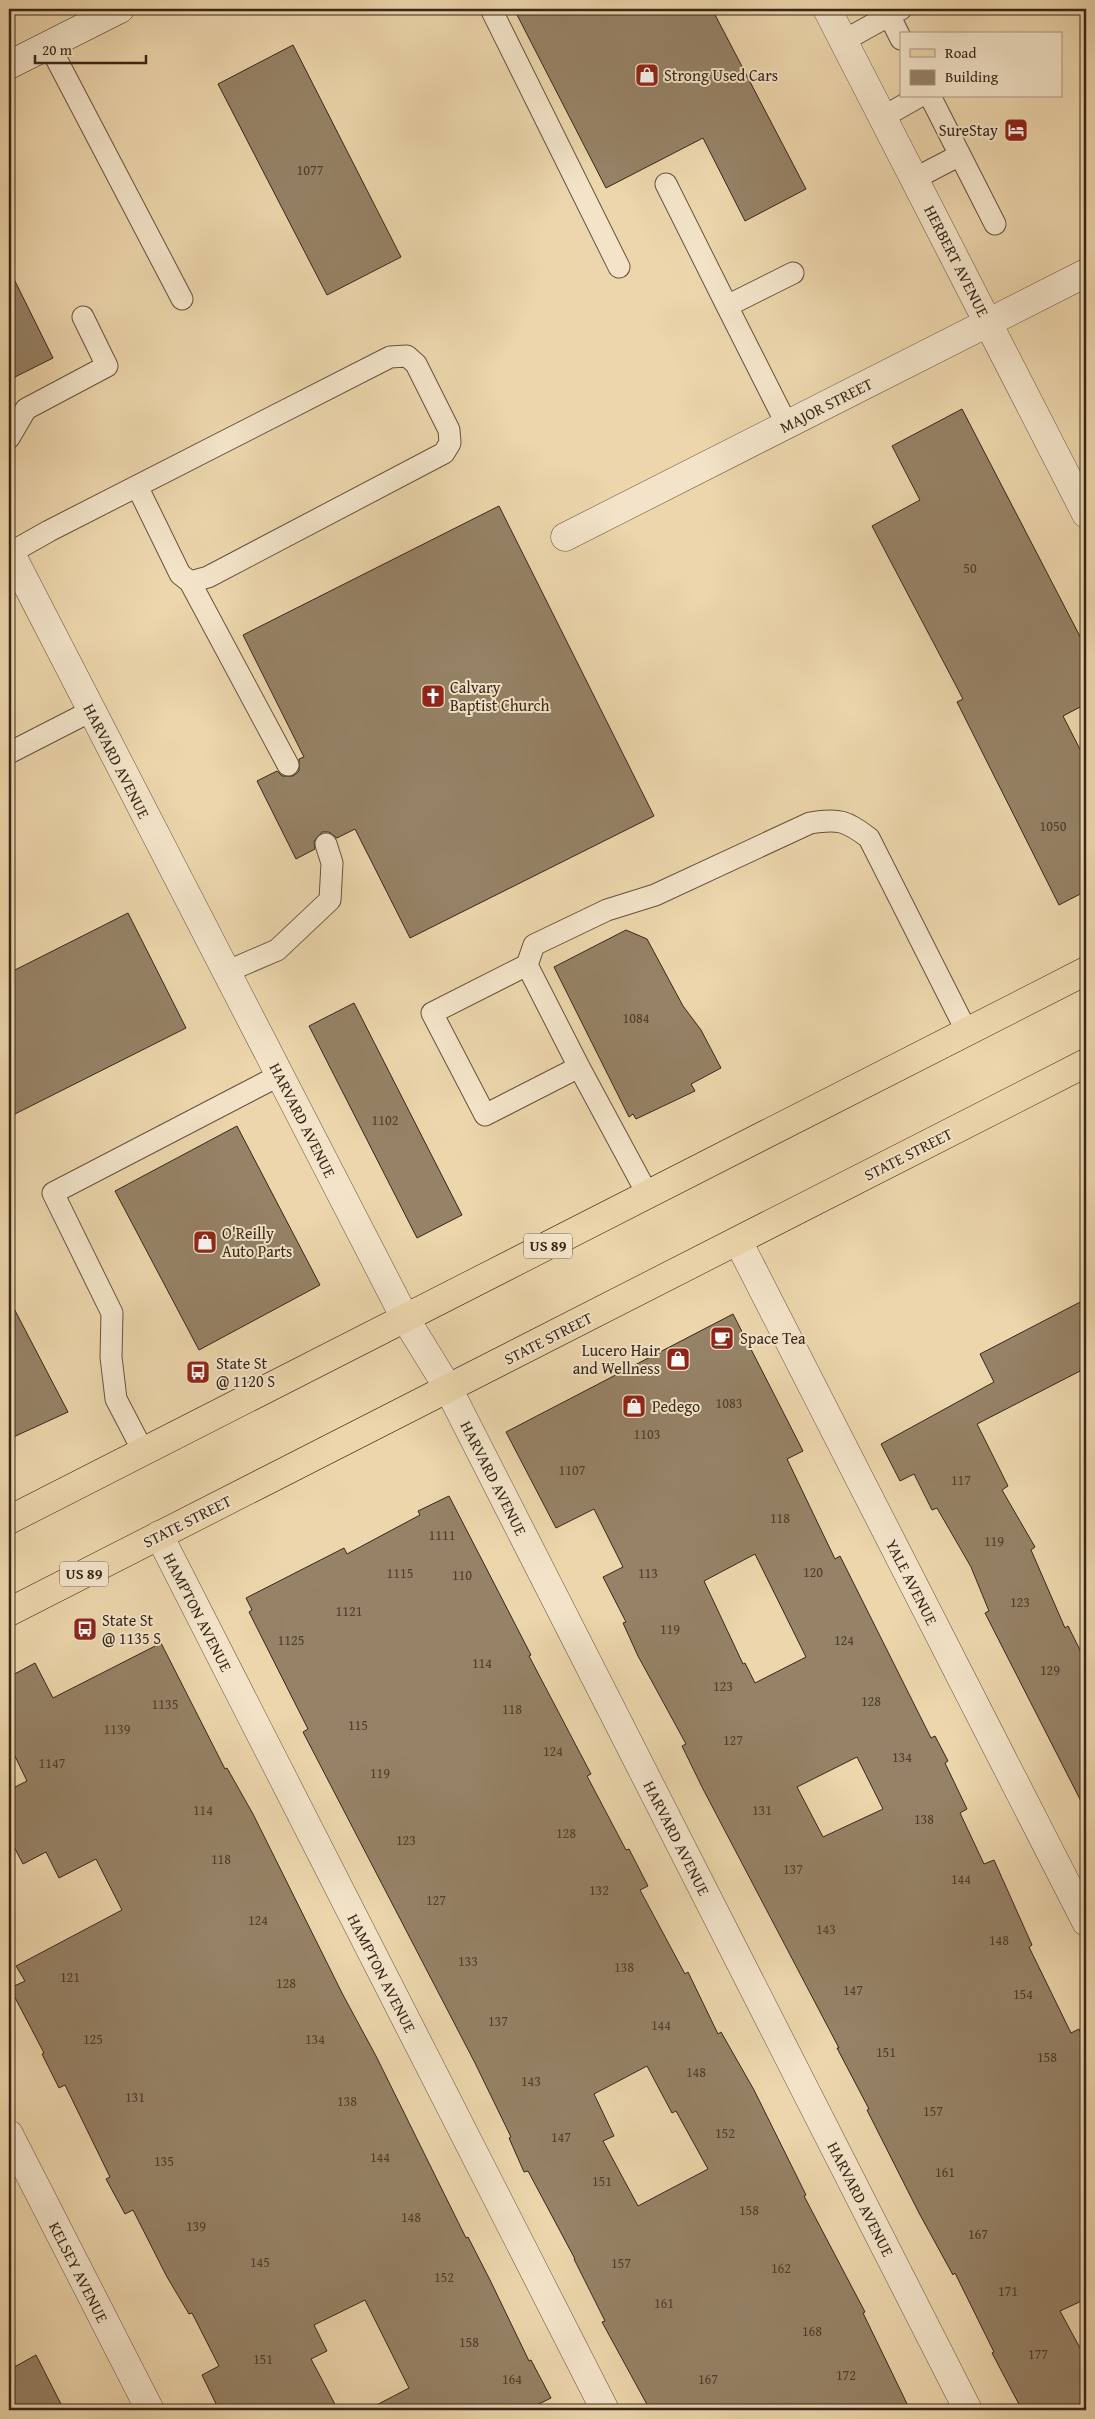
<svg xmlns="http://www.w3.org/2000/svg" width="1095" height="2419" viewBox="0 0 1095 2419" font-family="'Gentium Book Plus',serif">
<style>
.building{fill:#968266;stroke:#38261a;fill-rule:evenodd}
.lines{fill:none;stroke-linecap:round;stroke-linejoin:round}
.lane-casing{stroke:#65523e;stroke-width:23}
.street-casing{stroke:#65523e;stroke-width:29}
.secondary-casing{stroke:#38261a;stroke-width:29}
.primary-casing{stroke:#38261a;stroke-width:29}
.lane{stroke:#f3e4c9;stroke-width:21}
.street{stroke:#f3e4c9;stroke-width:28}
.secondary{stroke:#f3e4c9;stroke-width:28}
.primary{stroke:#edd6ac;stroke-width:28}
.labels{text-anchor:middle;stroke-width:4;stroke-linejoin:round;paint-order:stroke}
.number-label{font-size:14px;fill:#503d2d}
.shield{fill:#f3e4c9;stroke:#705f4e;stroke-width:1}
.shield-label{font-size:15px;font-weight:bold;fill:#38261a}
.poi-label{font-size:16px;fill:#38261a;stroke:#f3e4c9;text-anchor:start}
.street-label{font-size:16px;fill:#38261a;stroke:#f3e4c9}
</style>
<rect width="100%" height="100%" fill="#edd6ac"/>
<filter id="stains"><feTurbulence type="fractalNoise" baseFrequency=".004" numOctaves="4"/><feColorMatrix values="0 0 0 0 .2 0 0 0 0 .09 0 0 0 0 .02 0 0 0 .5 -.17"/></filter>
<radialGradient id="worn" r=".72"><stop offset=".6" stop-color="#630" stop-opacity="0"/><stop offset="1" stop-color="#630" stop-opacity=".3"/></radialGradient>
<!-- building -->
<path class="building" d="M514 9H712L806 189 745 221 703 138 606 188Z
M293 45 401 257 327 295 218 84Z
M9 269 53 358 9 380Z
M962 409 1086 648V704L1063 716 1086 761V891L1059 905 957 702 963 699 872 526 920 500 892 446Z
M499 506 654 816 410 938 355 829 337 838 329 832H322L314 841 315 849 296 859 257 781 277 771 282 776H293L299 771V759L304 757 243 635Z
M128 913 186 1028 9 1117V973Z
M626 930 647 939 683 1006 701 1030 721 1068 691 1084 695 1091 636 1119 633 1114 629 1117 554 967Z
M354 1003 462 1215 417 1238 309 1026Z
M237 1126 320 1285 199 1350 115 1191Z
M9 1299 68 1412 9 1439Z
M1086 1299V1368L977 1424 1008 1486 1002 1490 1035 1547 1031 1550 1065 1628 1068 1626 1086 1662V1811L985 1613 989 1611 971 1567 937 1508 932 1510 914 1474 900 1481 881 1444 994 1382 980 1354Z
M733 1314 803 1451 787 1459 835 1559 840 1556 931 1738 935 1736 948 1761 945 1763 967 1809 960 1813 984 1864 994 1860 1032 1945 1029 1947 1071 2033 1079 2029 1086 2046V2299L1060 2311 1086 2359V2410H1022L992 2353 994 2352 955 2273 953 2275 919 2213 867 2110 869 2109 837 2048H839L703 1789 682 1746 686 1744 638 1656 623 1623 626 1622 603 1577 623 1567 594 1509 556 1528 506 1432ZM755 1554 806 1657 755 1683 745 1663 743 1664 704 1581ZM857 1757 883 1809 823 1837 797 1787Z
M449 1496 531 1655 529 1656 591 1774 587 1776 626 1850 629 1849 648 1886 640 1890 685 1974 688 1972 718 2034 721 2032 754 2090 806 2195 804 2196 865 2312 863 2313 910 2410H650L602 2322 605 2321 574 2259H575L528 2171 524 2172 509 2138 511 2137 475 2063 303 1732 308 1729 249 1612 252 1610 246 1598 344 1548 347 1554 420 1515 418 1511ZM647 2066 672 2113 676 2111 708 2169 638 2206 603 2141 614 2136 594 2094Z
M161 1643 225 1769 227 1768 253 1814 343 1995 376 2056 466 2238 468 2237 490 2280 529 2361 531 2360 551 2398 527 2410H367L409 2388 365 2300 314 2325 327 2351 311 2359 338 2410H219L202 2375 219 2366 192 2313 189 2314 167 2277 133 2210 125 2214 106 2179 110 2177 65 2085 59 2088 42 2054 44 2053 10 1988 25 1981 16 1966 122 1910 96 1859 59 1878 46 1852 23 1864 9 1837V1790L27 1781 9 1744V1677L35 1663 53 1698Z
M36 2355 64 2410H9V2370Z"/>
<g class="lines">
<!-- lane casing -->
<g class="lane-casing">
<path id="lane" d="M491 9 619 267
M889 15 901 39
M843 41 901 9
M49 45 182 299
M930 96 995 224
M883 117 920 96
M914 179 960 155
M666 184 727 306
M787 425 727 306 793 273
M9 438 26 409 107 366 83 317
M10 553 49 531 390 357 407 356 416 364 449 430 450 443 444 453 208 577 190 582 180 574 137 486
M190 582 288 765
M9 753 91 711
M527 965 534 945 607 910 655 895 810 823C839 818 847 821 869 838L967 1032
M226 972 277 950 330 900 332 863 326 844
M579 1067 485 1115 432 1013 527 965 579 1067 648 1195
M143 1451 116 1399 111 1357 112 1313 53 1193 280 1075"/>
</g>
<!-- street casing -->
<g class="street-casing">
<path id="street" d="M827 9 1086 514
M565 537 1086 273
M9 550 405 1318 448 1388 968 2410
M738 1241 1086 1922
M159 1535 605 2410
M9 2134 150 2410"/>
</g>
<!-- secondary casing -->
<g class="secondary-casing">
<path id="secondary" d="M9 65 120 9"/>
</g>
<!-- primary casing -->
<g class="primary-casing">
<path id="primary" d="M9 1520 1086 971
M9 1612 1086 1063"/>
</g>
<!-- lane -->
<use href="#lane" class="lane"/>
<!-- street -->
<use href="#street" class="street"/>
<!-- secondary -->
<use href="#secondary" class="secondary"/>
<!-- primary -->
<use href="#primary" class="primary"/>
</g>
<!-- icons -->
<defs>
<g id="shop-square" transform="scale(1.25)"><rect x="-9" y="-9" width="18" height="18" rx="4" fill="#8f2418" stroke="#f3e4c9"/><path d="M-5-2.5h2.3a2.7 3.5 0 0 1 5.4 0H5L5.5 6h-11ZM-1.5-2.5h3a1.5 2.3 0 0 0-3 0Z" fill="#fff"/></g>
<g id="hotel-square" transform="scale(1.25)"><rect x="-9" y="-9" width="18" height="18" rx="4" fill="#8f2418" stroke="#f3e4c9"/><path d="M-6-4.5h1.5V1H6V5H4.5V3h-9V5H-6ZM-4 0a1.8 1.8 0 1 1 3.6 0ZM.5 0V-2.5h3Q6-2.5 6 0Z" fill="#fff"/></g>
<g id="church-square" transform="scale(1.25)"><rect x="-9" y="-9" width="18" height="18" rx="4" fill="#8f2418" stroke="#f3e4c9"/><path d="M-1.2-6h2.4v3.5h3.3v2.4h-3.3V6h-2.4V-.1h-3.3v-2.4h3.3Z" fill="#fff"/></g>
<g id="cafe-square" transform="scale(1.25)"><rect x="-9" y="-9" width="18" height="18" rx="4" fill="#8f2418" stroke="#f3e4c9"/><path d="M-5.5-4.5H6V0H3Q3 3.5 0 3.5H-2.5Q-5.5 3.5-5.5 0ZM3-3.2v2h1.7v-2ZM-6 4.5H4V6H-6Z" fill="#fff"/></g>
<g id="bus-square" transform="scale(1.25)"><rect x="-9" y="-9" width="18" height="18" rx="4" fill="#8f2418" stroke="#f3e4c9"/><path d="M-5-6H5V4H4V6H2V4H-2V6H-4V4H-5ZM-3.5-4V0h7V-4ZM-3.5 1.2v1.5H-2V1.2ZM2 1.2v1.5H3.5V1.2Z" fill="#fff"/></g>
</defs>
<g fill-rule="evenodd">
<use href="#shop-square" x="647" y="75"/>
<use href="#hotel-square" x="1016" y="130"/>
<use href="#church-square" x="433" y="696"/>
<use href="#shop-square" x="205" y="1242"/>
<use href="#cafe-square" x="722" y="1338"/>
<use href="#shop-square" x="678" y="1359"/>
<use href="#bus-square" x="198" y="1372"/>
<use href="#shop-square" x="634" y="1406"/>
<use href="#bus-square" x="85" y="1629"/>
</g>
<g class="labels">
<!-- number labels -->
<g class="number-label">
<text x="310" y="175">1077</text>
<text x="970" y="573">50</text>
<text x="1053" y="831">1050</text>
<text x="636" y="1023">1084</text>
<text x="385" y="1125">1102</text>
<text x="729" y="1408">1083</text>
<text x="647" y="1439">1103</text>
<text x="572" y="1475">1107</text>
<text x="961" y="1485">117</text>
<text x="780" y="1523">118</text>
<text x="442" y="1540">1111</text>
<text x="994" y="1546">119</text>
<text x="813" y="1577">120</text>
<text x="400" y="1578">1115</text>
<text x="648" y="1578">113</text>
<text x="462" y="1580">110</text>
<text x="1020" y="1607">123</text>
<text x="349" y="1616">1121</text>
<text x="670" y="1634">119</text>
<text x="291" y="1645">1125</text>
<text x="844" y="1645">124</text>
<text x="482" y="1668">114</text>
<text x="1050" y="1675">129</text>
<text x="723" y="1691">123</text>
<text x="871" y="1706">128</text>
<text x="165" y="1709">1135</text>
<text x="512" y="1714">118</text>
<text x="358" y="1730">115</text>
<text x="117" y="1734">1139</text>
<text x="733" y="1745">127</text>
<text x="553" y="1756">124</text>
<text x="902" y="1762">134</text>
<text x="52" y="1768">1147</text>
<text x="380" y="1778">119</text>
<text x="203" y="1815">114</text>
<text x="762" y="1815">131</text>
<text x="924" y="1824">138</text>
<text x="566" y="1838">128</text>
<text x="406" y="1845">123</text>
<text x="221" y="1864">118</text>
<text x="793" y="1874">137</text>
<text x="961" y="1884">144</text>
<text x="599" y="1895">132</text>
<text x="436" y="1905">127</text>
<text x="258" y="1925">124</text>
<text x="826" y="1934">143</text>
<text x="999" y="1945">148</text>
<text x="468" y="1966">133</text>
<text x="624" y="1972">138</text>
<text x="70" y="1982">121</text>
<text x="286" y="1988">128</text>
<text x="853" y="1995">147</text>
<text x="1023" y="1999">154</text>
<text x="498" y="2026">137</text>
<text x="661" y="2030">144</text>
<text x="93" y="2044">125</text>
<text x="315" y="2044">134</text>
<text x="886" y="2057">151</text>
<text x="1047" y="2062">158</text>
<text x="696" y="2077">148</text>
<text x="531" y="2086">143</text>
<text x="135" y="2102">131</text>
<text x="347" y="2106">138</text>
<text x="933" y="2116">157</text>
<text x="725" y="2138">152</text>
<text x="561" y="2142">147</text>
<text x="380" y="2162">144</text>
<text x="164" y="2166">135</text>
<text x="945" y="2177">161</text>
<text x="602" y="2186">151</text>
<text x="749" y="2215">158</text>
<text x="411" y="2222">148</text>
<text x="196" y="2231">139</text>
<text x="978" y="2239">167</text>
<text x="260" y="2267">145</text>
<text x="621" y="2268">157</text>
<text x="781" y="2273">162</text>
<text x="444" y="2282">152</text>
<text x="1008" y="2296">171</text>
<text x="664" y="2308">161</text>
<text x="812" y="2336">168</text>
<text x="469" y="2347">158</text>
<text x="1038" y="2359">177</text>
<text x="263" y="2364">151</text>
<text x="846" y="2380">172</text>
<text x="512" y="2384">164</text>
<text x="708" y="2384">167</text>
</g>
<!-- shield labels -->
<g class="shield">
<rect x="524" y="1233.5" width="48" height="25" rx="4"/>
<rect x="60" y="1561.5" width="48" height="25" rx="4"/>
</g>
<g class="shield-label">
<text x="548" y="1251">US 89</text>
<text x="84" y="1579">US 89</text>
</g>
<!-- poi labels -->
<g class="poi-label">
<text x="664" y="81">Strong Used Cars</text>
<text x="998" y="136" text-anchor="end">SureStay</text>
<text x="450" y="693">Calvary<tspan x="450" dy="18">Baptist Church</tspan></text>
<text x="222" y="1239">O'Reilly<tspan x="222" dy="18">Auto Parts</tspan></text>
<text x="740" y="1344">Space Tea</text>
<text x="660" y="1356" text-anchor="end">Lucero Hair<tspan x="660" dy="18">and Wellness</tspan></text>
<text x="216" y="1369">State St<tspan x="216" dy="18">@ 1120 S</tspan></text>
<text x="652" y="1412">Pedego</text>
<text x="102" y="1626">State St<tspan x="102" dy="18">@ 1135 S</tspan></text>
</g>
<!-- street labels -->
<g class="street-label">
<text transform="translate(957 261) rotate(63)" y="6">HERBERT AVENUE</text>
<text transform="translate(826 405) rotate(-27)" y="6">MAJOR STREET</text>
<text transform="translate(117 761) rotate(63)" y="6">HARVARD AVENUE</text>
<text transform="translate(303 1120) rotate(63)" y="6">HARVARD AVENUE</text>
<text transform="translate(908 1154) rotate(-27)" y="6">STATE STREET</text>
<text transform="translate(548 1338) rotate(-27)" y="6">STATE STREET</text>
<text transform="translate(494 1478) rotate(63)" y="6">HARVARD AVENUE</text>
<text transform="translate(187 1521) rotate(-27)" y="6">STATE STREET</text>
<text transform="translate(912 1582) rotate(63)" y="6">YALE AVENUE</text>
<text transform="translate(198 1612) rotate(63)" y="6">HAMPTON AVENUE</text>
<text transform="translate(677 1838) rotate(63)" y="6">HARVARD AVENUE</text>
<text transform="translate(382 1973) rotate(63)" y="6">HAMPTON AVENUE</text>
<text transform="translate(861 2199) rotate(63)" y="6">HARVARD AVENUE</text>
<text transform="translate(79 2272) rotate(63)" y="6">KELSEY AVENUE</text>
</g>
</g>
<!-- margin -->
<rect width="1095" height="2419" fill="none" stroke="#edd6ac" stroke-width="30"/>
<rect x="10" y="10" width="1075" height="2399" fill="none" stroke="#38261a" stroke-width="2.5"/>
<rect x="15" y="15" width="1065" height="2389" fill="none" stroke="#38261a"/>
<!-- legend -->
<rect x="900" y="32" width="162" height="65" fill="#f3e4c9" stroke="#a89883"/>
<rect x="910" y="49" width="25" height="8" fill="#edd6ac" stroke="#a89883"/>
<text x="945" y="58" font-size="15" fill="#38261a">Road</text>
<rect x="910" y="70" width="25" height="15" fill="#968266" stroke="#a89883"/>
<text x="945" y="82" font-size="15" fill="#38261a">Building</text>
<!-- scale -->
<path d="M35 55v8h111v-8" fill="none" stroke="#38261a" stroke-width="2.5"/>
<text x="42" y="55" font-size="15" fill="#38261a" stroke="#f3e4c9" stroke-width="4" paint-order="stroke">20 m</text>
<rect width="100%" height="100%" filter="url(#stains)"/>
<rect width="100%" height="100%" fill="url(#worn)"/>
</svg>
